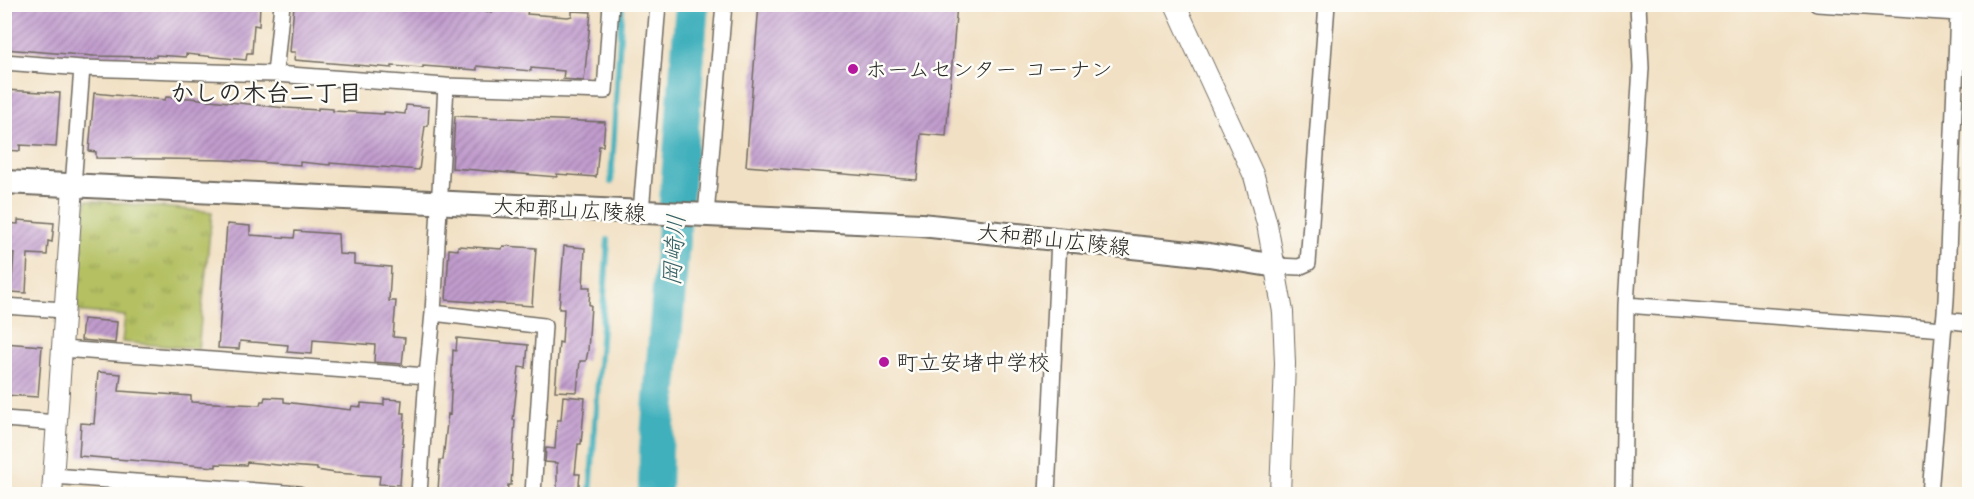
<svg xmlns="http://www.w3.org/2000/svg" width="1974" height="499" viewBox="0 0 1974 499" font-family="'Shantell Sans','Klee One',sans-serif">
<style>
.park{fill:url(#park-tufts);stroke:#707646;stroke-width:1.5}
.lines{fill:none;stroke-linecap:round;stroke-linejoin:round}
.stream{stroke:#41b0bc;stroke-width:6}
.river{stroke:#41b0bc;stroke-width:34}
.building{fill:url(#building-hatch)}
.minor-casing{stroke:#706a60;stroke-width:18}
.tertiary-casing{stroke:#706a60;stroke-width:22}
.secondary-casing{stroke:#706a60;stroke-width:26}
.minor{stroke:#fff;stroke-width:15}
.tertiary{stroke:#fff;stroke-width:20}
.secondary{stroke:#fff;stroke-width:22}
.poi-dot{fill:#b5179e;stroke:#fdfcf7;stroke-width:2}
.labels{text-anchor:middle;stroke-width:5;stroke-linejoin:round;paint-order:stroke}
.poi-label{font-size:22px;fill:#2b2b2b;stroke:#fdfcf7;text-anchor:start}
.street-label{font-size:22px;fill:#2b2b2b;stroke:#fdfcf7}
.neighbourhood-label{font-size:24px;font-weight:bold;fill:#2b2b2b;stroke:#fdfcf7}
.water-label{font-size:24px;font-style:italic;fill:#346065;stroke:#fdfcf7}
</style>
<defs>
<pattern id="park-tufts" width="24" height="20" patternUnits="userSpaceOnUse" patternTransform="scale(1.5)"><rect width="24" height="20" fill="#b4c062"/><path d="M3 7l-1-3M5 7V3M7 7l1-3M15 17l-1-3M17 17v-4M19 17l1-3" fill="none" stroke="#939c51"/></pattern>
<pattern id="building-hatch" width="6" height="6" patternUnits="userSpaceOnUse" patternTransform="scale(1.5)"><rect width="6" height="6" fill="#c19ccd"/><path d="M-1 1l2-2M0 6l6-6M5 7l2-2" fill="none" stroke="#9d7fa7"/></pattern>
</defs>
<rect width="100%" height="100%" fill="#fdfcf7"/>
<filter id="ink" filterUnits="userSpaceOnUse"><feTurbulence type="fractalNoise" baseFrequency=".0167" numOctaves="2"/><feDisplacementMap in="SourceGraphic" scale="12" xChannelSelector="R" yChannelSelector="G"/><feConvolveMatrix kernelMatrix="1 2 1 2 8 2 1 2 1" color-interpolation-filters="sRGB"/></filter>
<filter id="wash" filterUnits="userSpaceOnUse"><feTurbulence type="fractalNoise" baseFrequency=".008" numOctaves="4" result="noise"/><feDisplacementMap in="SourceGraphic" scale="24" xChannelSelector="R" yChannelSelector="G"/><feGaussianBlur stdDeviation="1.35" result="paint"/><feColorMatrix in="noise" values="0 0 0 0 0 0 0 0 0 0 0 0 0 0 0 0 0 1.4 0 .05"/><feComposite in="paint" operator="in"/></filter>
<g filter="url(#wash)">
<rect width="100%" height="100%" fill="#f1e0c3"/>
<!-- park -->
<path class="park" d="M86 200 212 212 198 349 122 342 125 316 75 311Z"/>
<g class="lines">
<!-- stream -->
<path class="stream" d="M611 182 622 4
M590 494 608 240"/>
<!-- river -->
<path class="river" d="M655 494 656 450 692 4"/>
</g>
<g id="blocks">
<!-- building -->
<path class="building" d="M7 4 200 6 260 4 259 26 254 25 252 53H247L246 60 186 54V57L156 55V57L94 56 4 49V9H7Z
M327 4H400V9L436 11 437 6 491 12V8L512 9 528 10 527 14 568 17 572 16V11L591 12 584 81 563 79 564 71 531 68V71L477 66V70L423 66V68L392 66V68L294 60 295 52H290L294 5 327 7Z
M759 4H957L946 136 921 134 917 180 746 166Z
M4 90 60 93 56 147 20 145V151L4 150Z
M94 93 165 100 166 97 190 98 286 108 318 110V108L333 109V111L384 114V112L405 114 406 105 429 107 428 126H425L419 170 330 163V165L300 162V165L226 160 96 158V152L89 151Z
M455 116 605 122 603 146H599L596 177 557 174V177L452 168Z
M18 220 54 223 52 242 48 241 47 255 28 254 26 293 11 292 14 253 4 252V223L18 224Z
M227 224 250 226V235L294 238 295 231 338 234 339 254 354 255V264L391 267 389 301H396L393 337 405 338 402 364 374 362 375 345 313 340 312 354 287 352 288 345 240 341 239 349 218 348Z
M458 246 502 249 503 246 536 248 532 306 446 300 449 249 458 250Z
M564 246 585 248 583 287H590L589 305H591L588 351 586 361H580L577 392 555 391 559 342 562 343 564 309H559Z
M83 319 117 322 115 343 81 340Z
M457 338 528 345 526 368 519 367 513 420H515L511 485H508L507 495H444V491H438L440 460H443L448 414 450 415 453 350 456 351Z
M4 343 42 346 38 397 4 395Z
M98 372 121 374 119 391 191 396V402L260 405 261 401H264L265 397 284 398V402L351 410 352 406 361 407V403L384 405V399L402 400 401 413H405L400 485 379 484 380 476 335 473 317 470V468L288 466 247 462 246 465 216 464V467L79 456 81 423 94 424Z
M563 396 585 398 581 444H578L575 474H580L578 495H557V463L545 462 546 448 555 449 557 420H561Z"/>
</g>
</g>
<g filter="url(#ink)">
<use href="#blocks" fill-opacity="0" stroke="#706a60" stroke-width="1.5"/>
<g class="lines">
<!-- minor casing -->
<g class="minor-casing">
<path id="minor" d="M1817 4 1958 13 1946 300 1930 494
M4 62 82 68 275 74 446 86 605 91 611 4
M275 74 282 4
M73 186 82 68
M641 212 658 4
M706 215 724 4
M1276 266 1299 267 1308 263 1327 4
M1626 305 1944 329
M4 306 64 310
M433 313 544 326 533 494
M1944 320 1970 323
M62 349 427 376
M4 419 58 423
M53 476 299 494
M419 494 427 376 433 313 446 86
M1047 494 1059 239
M1623 494 1626 305 1641 68 1638 4"/>
</g>
<!-- tertiary casing -->
<g class="tertiary-casing">
<path id="tertiary" d="M1175 4 1254 176 1267 224 1283 312 1285 364 1280 494
M52 494 73 186"/>
</g>
<!-- secondary casing -->
<g class="secondary-casing">
<path id="secondary" d="M4 182 921 225 1209 255 1276 266"/>
</g>
<!-- minor -->
<use href="#minor" class="minor"/>
<!-- tertiary -->
<use href="#tertiary" class="tertiary"/>
<!-- secondary -->
<use href="#secondary" class="secondary"/>
</g>
</g>
<!-- markers -->
<g class="poi-dot">
<circle cx="853" cy="69" r="6"/>
<circle cx="884" cy="362" r="6"/>
</g>
<g class="labels">
<!-- poi labels -->
<g class="poi-label">
<text x="865" y="77">ホームセンター コーナン</text>
<text x="896" y="370">町立安堵中学校</text>
</g>
<!-- street labels -->
<g class="street-label">
<text transform="translate(569 209) rotate(3)" y="8">大和郡山広陵線</text>
<text transform="translate(1054 239) rotate(6)" y="8">大和郡山広陵線</text>
</g>
<!-- neighbourhood labels -->
<g class="neighbourhood-label">
<text x="266" y="101">かしの木台二丁目</text>
</g>
<!-- water labels -->
<g class="water-label">
<text transform="translate(674 250) rotate(-86)" y="8">岡崎川</text>
</g>
</g>
<!-- margin -->
<rect width="1974" height="499" fill="none" stroke="#fdfcf7" stroke-width="24"/>
</svg>
